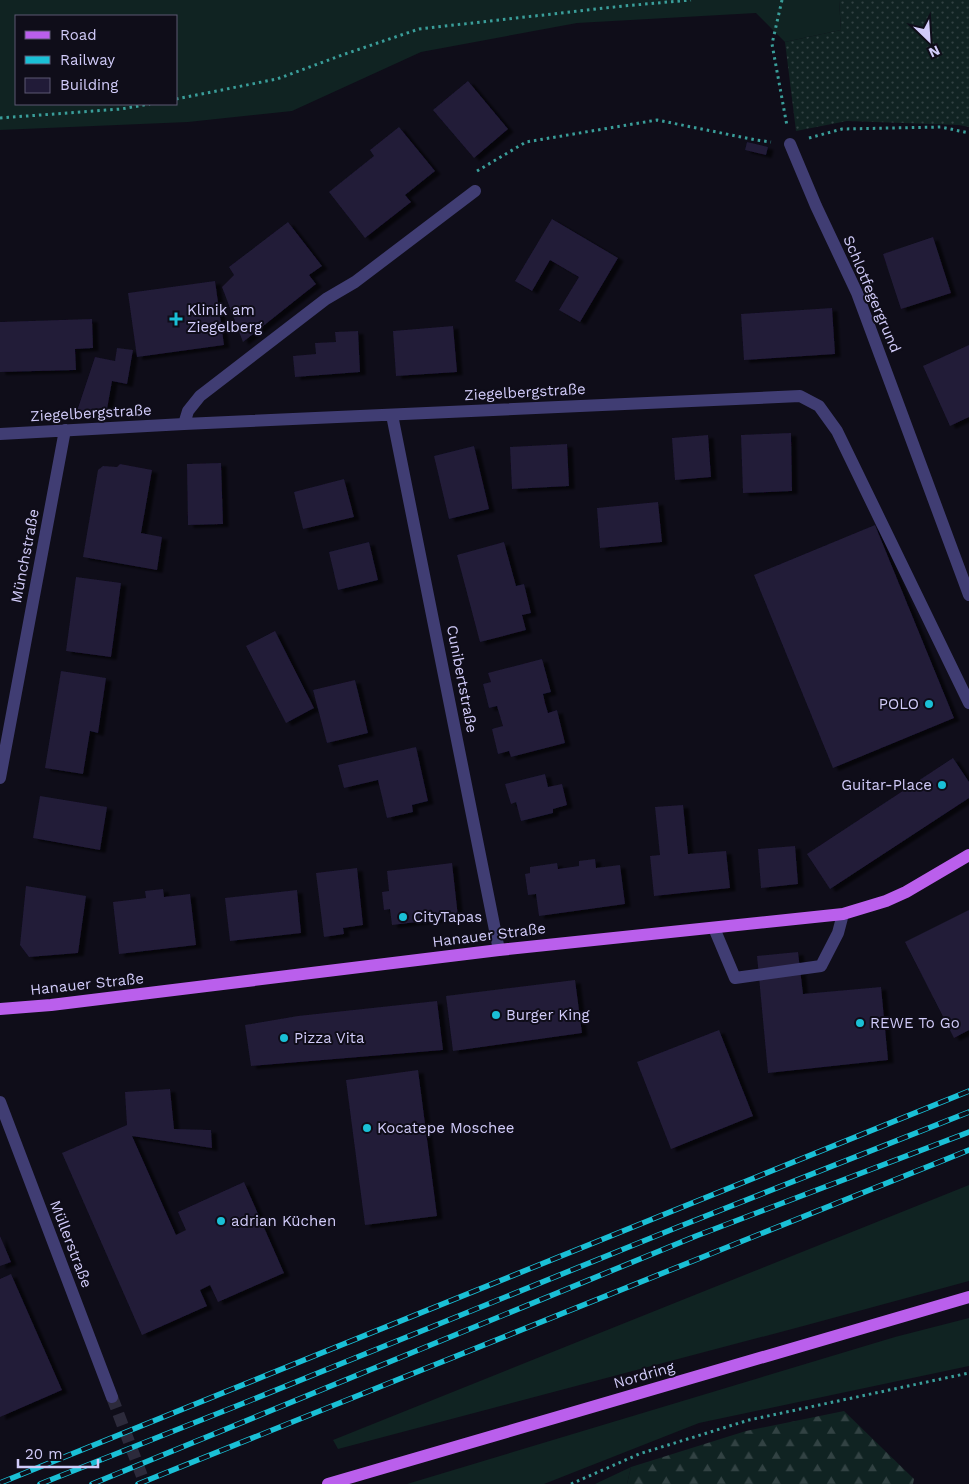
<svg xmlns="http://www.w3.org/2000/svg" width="969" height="1484" viewBox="0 0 969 1484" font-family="'Work Sans',sans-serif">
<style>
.grass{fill:#102322;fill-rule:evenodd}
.forest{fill:url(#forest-firs)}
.garden{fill:url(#garden-dots)}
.building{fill:#211b38;filter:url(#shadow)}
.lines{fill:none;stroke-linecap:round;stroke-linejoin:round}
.minor-tunnel{stroke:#2c2a3b;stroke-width:12;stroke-dasharray:12 6;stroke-linecap:butt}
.path{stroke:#3a9e9a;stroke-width:3;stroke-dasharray:2.5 4;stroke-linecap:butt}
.minor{stroke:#403d73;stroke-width:12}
.major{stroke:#ba5fec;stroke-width:12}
.rail-casing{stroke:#1ac0d6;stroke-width:5.5}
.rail{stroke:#0f0d19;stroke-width:4;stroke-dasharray:11;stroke-linecap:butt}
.poi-dot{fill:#1ac0d6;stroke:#0f0d19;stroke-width:2}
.labels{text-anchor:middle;stroke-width:4;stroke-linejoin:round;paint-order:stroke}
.street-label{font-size:15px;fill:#d1cbf9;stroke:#0f0d19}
.poi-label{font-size:15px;fill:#d1cbf9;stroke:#0f0d19;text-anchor:start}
</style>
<defs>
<pattern id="forest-firs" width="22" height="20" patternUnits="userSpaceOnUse" patternTransform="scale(1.25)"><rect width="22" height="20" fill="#102322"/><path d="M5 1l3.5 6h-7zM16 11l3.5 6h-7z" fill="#324243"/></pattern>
<pattern id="garden-dots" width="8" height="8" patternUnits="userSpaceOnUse" patternTransform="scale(1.25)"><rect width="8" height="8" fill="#102322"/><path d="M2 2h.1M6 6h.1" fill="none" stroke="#324243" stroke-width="1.8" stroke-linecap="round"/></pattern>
<filter id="shadow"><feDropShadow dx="5.5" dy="3" stdDeviation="1" flood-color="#0009"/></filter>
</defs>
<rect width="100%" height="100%" fill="#0f0d19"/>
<!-- grass -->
<path class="grass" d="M0 0H839L841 30 785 42 756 13 577 23 421 52 292 111 188 122 0 130ZM16 16H176V104H16Z
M969 1185V1281L807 1325 338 1449 333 1440Z
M969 1318V1366L699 1423 544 1484H407L895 1337Z
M631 1467 627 1484H595Z"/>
<!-- forest -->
<path class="forest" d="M844 1411 914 1479 913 1484H627L631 1467 746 1431Z"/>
<!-- garden -->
<path class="garden" d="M839 0H969V127L959 125 847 121 796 131 785 42 841 30Z"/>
<!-- building -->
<path class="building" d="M468 81 508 129 474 158 433 110Z
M399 127 435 171 405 195 411 202 365 238 329 192 374 156 370 150Z
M747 142 768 147 766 155 745 150Z
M552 219 618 258 580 322 559 310 579 277 550 260 532 291 515 281Z
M288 222 322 266 309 275 316 284 243 342 222 287 234 275 229 267Z
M933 237 951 293 901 309 883 254Z
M215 281 224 345 137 357 128 293Z
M832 308 835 354 744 360 741 314Z
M92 319 93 348 75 349 76 370 0 372V322Z
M453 326 457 372 396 376 393 331Z
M358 331 360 372 295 377 293 356 316 354 315 343 336 342 335 332Z
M969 345V417L950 426 923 366Z
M117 348 133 350 127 384 112 381 107 409 77 411 95 357 115 361Z
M791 433 792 491 743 493 741 435Z
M708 435 711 477 675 480 672 438Z
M567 444 569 486 512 489 510 447Z
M474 446 489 509 449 519 434 456Z
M221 463 223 524 188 525 187 464Z
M120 464 152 470 141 533 162 537 157 570 83 557 98 470 103 466 117 467Z
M344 479 354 517 303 529 294 492Z
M658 502 662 542 600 548 597 508Z
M875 525 954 718 833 768 754 575Z
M369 542 378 580 338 590 329 552Z
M504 542 516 586 524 584 531 613 522 615 526 630 480 642 457 555Z
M76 577 121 583 111 657 66 651Z
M275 631 314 708 286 723 246 646Z
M542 659 551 692 543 694 545 703 548 713 557 710 565 743 511 757 509 751 498 754 492 729 503 726 497 706 489 708 483 684 491 682 488 673Z
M61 671 106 678 98 733 90 731 83 774 45 768Z
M355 680 368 733 327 743 313 690Z
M416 747 428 801 412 805 413 812 387 818 378 780 344 788 338 765Z
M953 758 969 782V798L830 889 807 854Z
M545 774 548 787 562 784 567 805 553 809V813L521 821 516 802 511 804 505 784Z
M40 796 107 807 100 850 33 838Z
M683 805 688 854 726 851 730 888 654 896 650 856 660 855 655 807Z
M795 846 798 884 761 888 758 849Z
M595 859 596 868 620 865 625 904 539 916 536 894 528 895 525 874 530 873V867L557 863 558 869 579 866V861Z
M452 863 458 917 392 925 390 909 384 910 382 892 389 891 387 871Z
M357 868 363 925 343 928 344 934 324 937 316 873Z
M26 886 86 896 78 953 29 957 20 945Z
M163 889 164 897 190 894 196 945 119 954 113 902 146 898 145 891Z
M297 890 301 933 230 941 225 898Z
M969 910V1030L954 1038 905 942Z
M798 952 803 994 881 987 888 1060 768 1073 757 956Z
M575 980 582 1033 453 1051 446 996Z
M437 1001 443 1050 251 1066 245 1025 298 1016Z
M719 1030 753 1116 671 1149 637 1062Z
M418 1070 437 1216 365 1225 346 1080Z
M170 1089 174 1129 211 1130 212 1148 132 1136 176 1235 186 1230 178 1212 244 1182 284 1273 218 1302 210 1285 200 1290 207 1306 142 1335 62 1153 127 1125 125 1092Z
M0 1236 11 1262 0 1266Z
M11 1274 62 1390 0 1417V1279Z"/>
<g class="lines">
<!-- minor-tunnel -->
<path class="minor-tunnel" d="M112 1397 145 1484"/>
<!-- path -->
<path class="path" d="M782 0 772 44 787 126
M176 99 277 79 345 54 419 29 623 6 691 0
M0 118 121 109 150 104
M809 138 842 129 941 127 969 133
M477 171 526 142 657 120 756 140 771 142
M571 1484 639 1454 749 1420 969 1373"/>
<!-- minor -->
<path class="minor" d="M790 144 816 206 857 293 969 595
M392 415 499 950
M184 424 188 411 200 396 326 299 355 282 475 191
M0 434 184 424 800 396 819 406 837 431 969 703
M0 778 65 430
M714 928 735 978 821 966 838 933 843 914
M0 1102 112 1397"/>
<!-- major -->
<path class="major" d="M0 1009 51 1005 499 950 843 914 886 901 906 892 969 855
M328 1484 969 1297"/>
<!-- rail casing -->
<g class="rail-casing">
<path id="rail" d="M0 1483 969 1091
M40 1484 239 1405 678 1227 969 1112
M92 1484 696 1236 969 1132
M138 1484 969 1150"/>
</g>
<!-- rail -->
<use href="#rail" class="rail"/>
</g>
<!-- markers -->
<g class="poi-dot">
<path d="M173.5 311.5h5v5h5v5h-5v5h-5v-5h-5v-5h5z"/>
<circle cx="929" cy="704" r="5"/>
<circle cx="942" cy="785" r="5"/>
<circle cx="403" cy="917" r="5"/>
<circle cx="496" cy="1015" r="5"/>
<circle cx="860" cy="1023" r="5"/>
<circle cx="284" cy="1038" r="5"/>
<circle cx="367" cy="1128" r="5"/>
<circle cx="221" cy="1221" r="5"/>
</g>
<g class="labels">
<!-- street labels -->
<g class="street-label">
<text transform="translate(872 294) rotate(67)" y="5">Schlotfegergrund</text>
<text transform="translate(525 392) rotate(-3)" y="5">Ziegelbergstraße</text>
<text transform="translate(91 413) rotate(-3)" y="5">Ziegelbergstraße</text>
<text transform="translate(25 556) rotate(-79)" y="5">Münchstraße</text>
<text transform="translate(462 679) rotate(79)" y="5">Cunibertstraße</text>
<text transform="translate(489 935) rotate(-7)" y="5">Hanauer Straße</text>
<text transform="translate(87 984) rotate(-6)" y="5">Hanauer Straße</text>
<text transform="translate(71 1244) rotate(69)" y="5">Müllerstraße</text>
<text transform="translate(644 1375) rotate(-16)" y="5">Nordring</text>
</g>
<!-- poi labels -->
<g class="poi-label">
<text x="187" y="315">Klinik am<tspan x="187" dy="17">Ziegelberg</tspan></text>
<text x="919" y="709" text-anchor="end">POLO</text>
<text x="932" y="790" text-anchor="end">Guitar-Place</text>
<text x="413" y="922">CityTapas</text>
<text x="506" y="1020">Burger King</text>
<text x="870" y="1028">REWE To Go</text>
<text x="294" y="1043">Pizza Vita</text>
<text x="377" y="1133">Kocatepe Moschee</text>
<text x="231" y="1226">adrian Küchen</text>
</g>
</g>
<!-- legend -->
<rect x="15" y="15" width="162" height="90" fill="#0f0d19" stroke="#5d5973"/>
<rect x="25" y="31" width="25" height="8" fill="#ba5fec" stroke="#5d5973"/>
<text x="60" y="40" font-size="15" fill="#d1cbf9">Road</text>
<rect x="25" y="56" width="25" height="8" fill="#1ac0d6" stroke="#5d5973"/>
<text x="60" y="65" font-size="15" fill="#d1cbf9">Railway</text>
<rect x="25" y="78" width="25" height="15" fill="#211b38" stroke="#5d5973"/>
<text x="60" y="90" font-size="15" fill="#d1cbf9">Building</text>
<!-- north arrow -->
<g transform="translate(929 40) rotate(155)" stroke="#0f0d19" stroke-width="4" paint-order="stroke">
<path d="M0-4L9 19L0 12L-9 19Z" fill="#d1cbf9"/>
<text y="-8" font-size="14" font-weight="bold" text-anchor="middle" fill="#d1cbf9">N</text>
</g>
<!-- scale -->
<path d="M18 1459v8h80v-8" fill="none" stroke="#d1cbf9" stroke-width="2.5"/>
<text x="25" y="1459" font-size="15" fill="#d1cbf9" stroke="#0f0d19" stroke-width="4" paint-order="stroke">20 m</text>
</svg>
